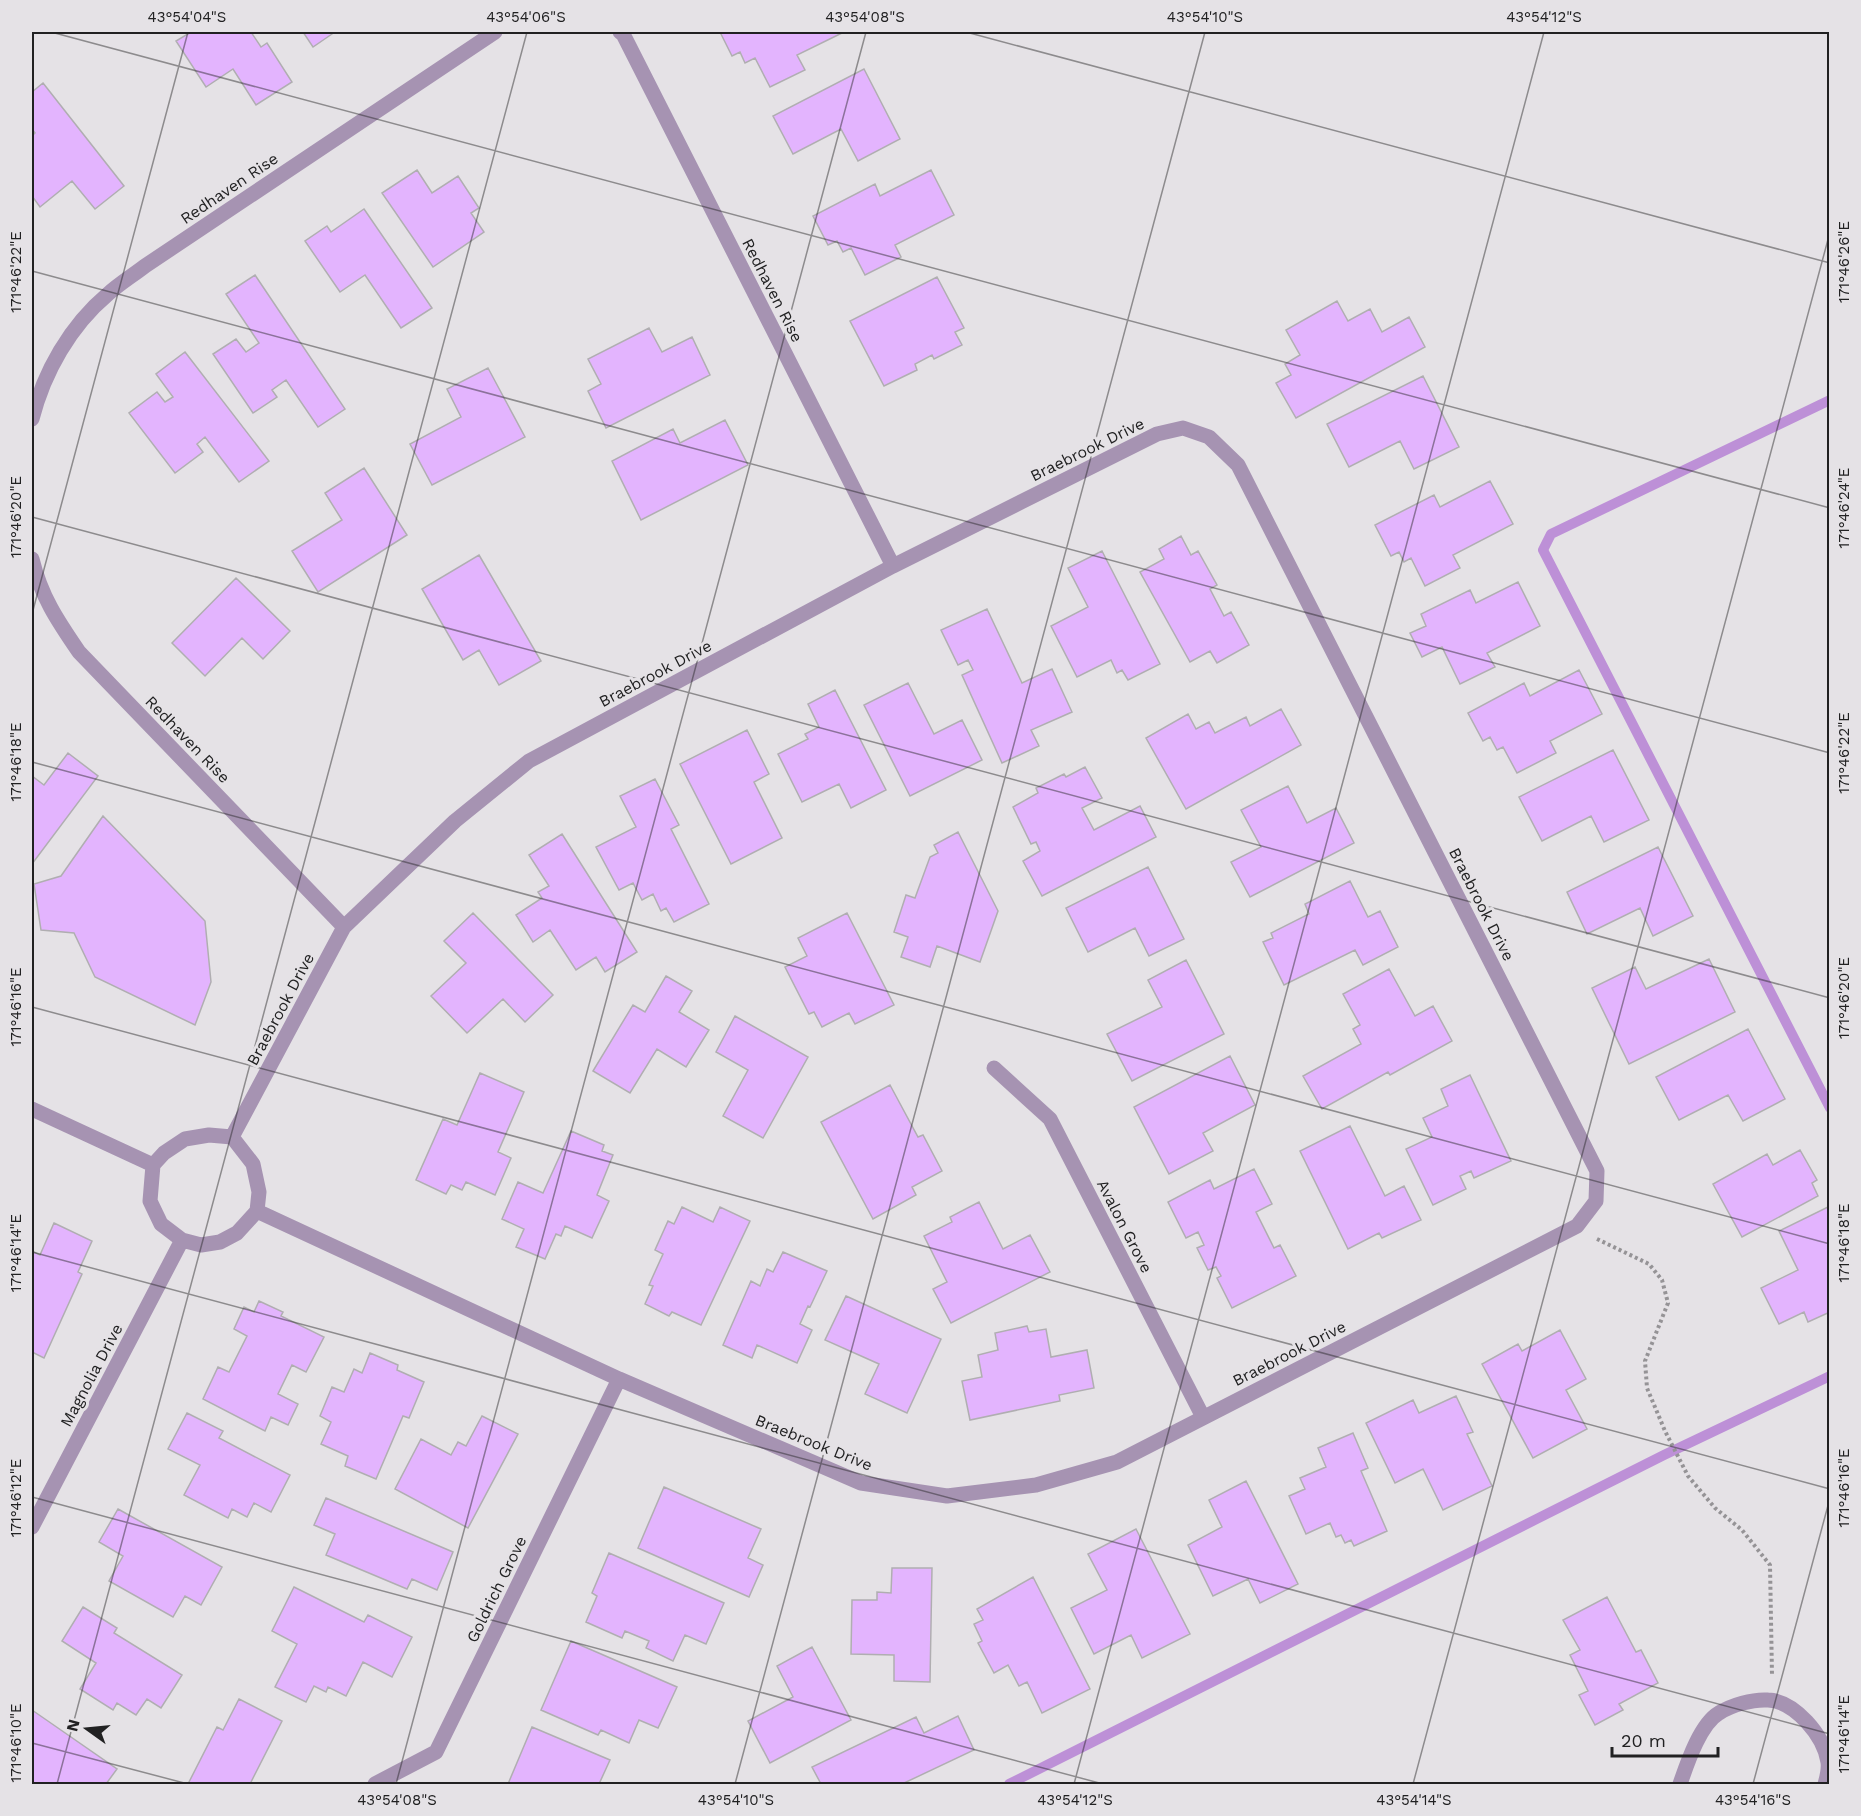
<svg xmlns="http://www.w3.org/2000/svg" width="1861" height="1816" viewBox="0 0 1861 1816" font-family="'Work Sans',sans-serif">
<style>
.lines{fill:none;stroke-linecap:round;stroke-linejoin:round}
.stream{stroke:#bd90d7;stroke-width:10}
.building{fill:#e3b4fe;stroke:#b0aeb1;stroke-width:1.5}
.path{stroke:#959396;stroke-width:4;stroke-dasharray:3 3;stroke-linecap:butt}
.street{stroke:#a693b2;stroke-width:15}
.ticks{fill:none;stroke:#212122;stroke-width:1.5;stroke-opacity:0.45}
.labels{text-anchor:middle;stroke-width:6;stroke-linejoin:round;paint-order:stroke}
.street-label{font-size:16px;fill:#212122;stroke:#e5e2e6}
.neatline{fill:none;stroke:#212122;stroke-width:2}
.ticks-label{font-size:15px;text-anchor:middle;fill:#212122}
</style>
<rect width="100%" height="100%" fill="#e5e2e6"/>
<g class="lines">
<!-- stream -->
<path class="stream" d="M1830 400 1551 534 1543 550 1830 1108
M1009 1784 1664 1455 1830 1376"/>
</g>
<!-- building -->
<path class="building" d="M191 32H251L261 47 267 43 292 82 256 105 233 69 206 87 176 41Z
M303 32H330L332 34 313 47Z
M720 32H844L797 55 805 70 770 87 755 58 745 63 740 52 732 56Z
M864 69 900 139 858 161 841 129 793 154 773 116Z
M43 83 124 186 95 209 72 181 40 207 32 196V136L35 133 32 129V92Z
M417 170 432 193 458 176 479 208 471 213 484 232 433 267 382 193Z
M931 170 954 215 895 245 901 257 865 275 851 248 843 252 837 241 828 245 813 216 875 184 880 196Z
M364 209 432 308 401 328 365 275 340 292 305 241 327 226 331 232Z
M255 275 345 409 318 427 286 380 272 390 277 397 253 413 213 354 236 339 246 352 259 343 226 294Z
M937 277 964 328 955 332 962 345 934 359 932 355 915 364 917 370 884 386 850 321Z
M1337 301 1348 321 1370 309 1382 332 1409 317 1425 347 1296 418 1276 383 1291 375 1285 364 1300 355 1286 330Z
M649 328 662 352 692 337 710 375 606 428 588 391 601 384 588 359Z
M185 352 269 461 239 482 205 437 197 444 203 452 175 473 129 413 157 392 165 402 173 397 156 374Z
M488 368 525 437 432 485 410 444 461 417 447 389Z
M1423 376 1459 447 1414 469 1400 441 1349 467 1327 424Z
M725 420 748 465 641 520 612 461 673 429 680 443Z
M364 468 407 535 318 592 292 551 342 520 325 493Z
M1490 481 1513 524 1453 555 1460 568 1425 586 1411 558 1404 562 1399 552 1391 556 1375 525 1434 495 1440 507Z
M1181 536 1191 555 1198 551 1217 585 1210 589 1224 616 1231 612 1249 645 1217 663 1210 651 1190 662 1140 572 1164 559 1159 549Z
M1102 551 1160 664 1128 680 1122 670 1117 673 1111 660 1077 677 1051 626 1088 607 1068 568Z
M479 555 541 661 499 685 479 650 463 660 422 589Z
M236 578 290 631 263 659 242 638 205 676 172 643Z
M1518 582 1540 626 1487 653 1495 667 1460 684 1442 647 1422 657 1410 633 1426 626 1421 614 1470 590 1476 603Z
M987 609 1022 683 1052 669 1072 712 1031 730 1039 746 1002 763 962 675 973 670 968 660 958 665 941 630Z
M1579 670 1602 714 1550 741 1556 753 1517 773 1503 747 1497 750 1490 737 1483 741 1468 713 1524 683 1530 696Z
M908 683 934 734 962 720 982 760 910 796 864 705Z
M835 690 886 790 851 808 839 784 802 802 778 754 808 739 805 734 819 727 808 704Z
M1281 709 1301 745 1186 809 1146 738 1188 714 1196 729 1209 722 1215 733 1246 717 1250 726Z
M747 730 769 774 754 782 782 838 731 864 680 764Z
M1613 750 1649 820 1604 842 1591 816 1542 841 1519 797Z
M68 753 98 776 32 864V776L44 785Z
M1085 767 1102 798 1082 808 1094 830 1140 806 1156 837 1042 896 1023 861 1040 851 1036 842 1031 844 1013 807 1038 793 1036 788 1064 774 1066 777Z
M655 779 679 825 671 829 709 904 674 922 666 908 661 911 653 894 642 900 633 883 619 890 596 847 636 827 620 796Z
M1288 786 1307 823 1336 808 1354 843 1250 897 1231 862 1261 847 1241 810Z
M103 816 205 921 211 982 195 1025 95 977 74 933 41 930 34 884 61 876Z
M958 832 998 911 980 962 937 946 930 967 901 957 908 937 894 932 906 895 915 898 930 857 938 853 934 845Z
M562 834 637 952 605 972 596 957 576 970 550 930 533 942 516 915 542 898 538 892 549 886 529 855Z
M1658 847 1693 916 1653 936 1640 908 1587 934 1567 892Z
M1148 867 1184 939 1149 956 1135 928 1088 952 1066 908Z
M1350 881 1368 917 1380 911 1398 947 1363 965 1355 950 1284 985 1263 942 1273 938 1271 933 1309 914 1305 904Z
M473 913 553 995 525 1022 503 999 467 1033 431 996 466 963 444 941Z
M847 913 894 1005 855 1024 849 1013 822 1027 814 1012 809 1014 785 967 807 956 798 938Z
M1709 959 1735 1012 1629 1064 1592 988 1635 967 1646 989Z
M1186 960 1224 1034 1132 1081 1107 1034 1162 1007 1148 980Z
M1389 969 1415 1016 1433 1006 1452 1041 1390 1075 1388 1072 1322 1109 1303 1076 1361 1044 1353 1029 1360 1025 1343 994Z
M666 976 692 991 679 1012 709 1030 686 1067 657 1049 630 1093 593 1071 633 1005 645 1012Z
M735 1016 808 1057 763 1138 723 1116 748 1070 716 1052Z
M1748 1029 1785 1099 1743 1121 1728 1095 1679 1120 1656 1077Z
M1230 1056 1255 1105 1203 1133 1213 1151 1169 1174 1134 1107Z
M480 1073 524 1092 498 1152 511 1158 495 1195 466 1182 462 1190 451 1185 446 1194 416 1180 443 1119 457 1125Z
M1470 1075 1511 1161 1474 1178 1471 1171 1460 1176 1466 1189 1433 1205 1406 1149 1432 1137 1423 1118 1448 1106 1441 1089Z
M890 1085 918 1137 923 1135 942 1171 912 1187 916 1195 873 1219 821 1122Z
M1350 1126 1385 1196 1404 1186 1421 1220 1382 1238 1379 1233 1348 1249 1300 1151Z
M571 1131 604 1145 602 1151 613 1155 597 1195 609 1201 592 1238 565 1226 561 1236 556 1234 545 1259 516 1247 524 1229 502 1219 518 1182 543 1193Z
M1800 1150 1817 1180 1812 1183 1818 1196 1742 1237 1713 1184 1767 1154 1773 1165Z
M1254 1169 1272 1204 1256 1212 1274 1248 1280 1245 1296 1276 1232 1308 1217 1278 1221 1276 1216 1267 1208 1270 1197 1248 1204 1245 1198 1232 1186 1238 1168 1202 1210 1180 1214 1189Z
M979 1202 1003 1249 1030 1235 1050 1272 951 1323 933 1289 947 1282 924 1236 952 1222 950 1217Z
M1830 1206V1312L1808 1322 1804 1312 1779 1324 1761 1288 1798 1270 1779 1231Z
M682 1207 713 1222 720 1207 750 1221 701 1325 672 1312 669 1316 645 1304 653 1286 649 1285 663 1254 655 1250 668 1221 674 1224Z
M54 1223 92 1241 78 1272 82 1274 44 1358 32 1352V1251L40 1255Z
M783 1252 827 1271 810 1307 808 1306 800 1324 812 1330 797 1363 757 1345 752 1358 723 1345 751 1281 760 1286 767 1269 773 1272Z
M846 1296 941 1339 907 1413 865 1394 879 1364 825 1340Z
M259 1301 283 1312 281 1316 324 1337 306 1372 292 1365 278 1394 298 1404 288 1425 271 1417 265 1431 203 1399 218 1367 229 1372 247 1336 234 1329 244 1307 254 1312Z
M1027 1326 1029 1332 1046 1329 1051 1357 1087 1350 1094 1388 1059 1395 1060 1401 970 1420 962 1381 982 1377 978 1355 998 1350 995 1333Z
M1560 1330 1586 1379 1566 1390 1587 1429 1533 1458 1482 1364 1518 1344 1522 1351Z
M370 1353 398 1365 397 1370 424 1382 409 1418 403 1416 376 1479 345 1466 348 1456 321 1444 331 1422 320 1416 332 1387 344 1392 354 1369 362 1373Z
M1456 1396 1473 1432 1467 1434 1492 1486 1443 1510 1423 1469 1395 1483 1366 1423 1413 1400 1419 1413Z
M187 1413 223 1431 219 1438 290 1475 271 1512 254 1503 247 1517 232 1509 228 1518 184 1495 200 1465 168 1449Z
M482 1416 518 1434 468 1528 395 1489 421 1439 451 1455 458 1442 466 1446Z
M1353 1433 1368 1468 1361 1471 1387 1531 1354 1546 1351 1540 1345 1543 1341 1535 1336 1537 1330 1523 1306 1534 1289 1496 1305 1489 1300 1478 1326 1467 1318 1448Z
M1246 1481 1298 1584 1260 1603 1248 1579 1213 1596 1188 1545 1222 1527 1209 1500Z
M664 1487 761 1529 748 1558 763 1565 749 1597 638 1548Z
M326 1498 453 1552 437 1590 412 1579 407 1589 326 1555 335 1534 314 1525Z
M118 1509 222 1567 201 1605 185 1596 173 1617 109 1581 123 1556 99 1542Z
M1136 1529 1190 1634 1142 1658 1131 1635 1094 1654 1071 1608 1107 1590 1088 1554Z
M609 1553 724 1603 706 1644 685 1635 673 1661 646 1648 649 1641 625 1631 622 1638 586 1622 597 1596 592 1593Z
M892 1568H932L930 1682 894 1681V1655L851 1654 852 1600H877V1592L891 1593Z
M1033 1577 1090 1689 1042 1713 1027 1682 1019 1686 1008 1665 994 1673 978 1643 982 1641 974 1624 983 1620 977 1609Z
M294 1587 364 1622 368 1615 412 1637 392 1677 363 1662 346 1696 328 1687 326 1692 314 1686 306 1702 275 1687 297 1644 272 1631Z
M1607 1597 1636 1652 1641 1650 1658 1683 1619 1704 1623 1710 1595 1725 1579 1695 1588 1691 1570 1655 1580 1650 1563 1620Z
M83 1607 117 1628 114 1633 182 1675 161 1708 147 1699 136 1715 117 1703 113 1710 80 1689 96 1663 62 1641Z
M571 1641 677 1687 658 1728 639 1720 629 1743 601 1730 598 1735 541 1710Z
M812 1647 851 1720 770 1763 748 1721 793 1697 777 1666Z
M239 1699 282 1721 250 1784H188L217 1727 223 1730Z
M32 1710 117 1769 106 1784H32Z
M958 1716 974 1750 902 1784H821L812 1767 916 1717 924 1733Z
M532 1727 610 1760 599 1784H508Z"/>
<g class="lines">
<!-- path -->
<path class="path" d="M1597 1239 1649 1264 1662 1280 1668 1303 1645 1361 1647 1388 1665 1431 1688 1476 1715 1508 1742 1530 1770 1565 1772 1675"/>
<!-- street -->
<path class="street" d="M620 32 623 34 893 566
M32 419C44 372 70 326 108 294 119 284 132 276 145 266L495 32
M32 559C41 596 57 620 79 652L344 927
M994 1068 1050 1119 1203 1417
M32 1109 153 1165
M209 1135 232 1137 253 1164 259 1192 257 1211 237 1233 220 1242 201 1245 182 1240 161 1224 150 1201 153 1165 164 1153 185 1139Z
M232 1137 344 927 455 821 529 761 893 566 1157 434 1183 428 1209 437 1238 465 1597 1171 1596 1201 1577 1226 1117 1462 1036 1485 947 1496 861 1483 619 1379 257 1211
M32 1527 182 1240
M375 1784 436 1752 619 1379
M1680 1784C1687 1764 1700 1724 1719 1713 1732 1705 1752 1699 1768 1700 1795 1701 1824 1736 1828 1762 1829 1769 1827 1777 1825 1784"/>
</g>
<!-- ticks -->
<path class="ticks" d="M51 32 1830 508M966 32 1830 263M32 271 1830 753M32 517 1830 998M32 614 188 32M32 762 1830 1244M32 1007 1830 1489M32 1252 1830 1734M32 1497 1103 1784M32 1743 188 1784M57 1784 527 32M396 1784 866 32M735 1784 1205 32M1074 1784 1544 32M1413 1784 1830 232M1753 1784 1830 1498"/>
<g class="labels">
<!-- street labels -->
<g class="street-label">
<text transform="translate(229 188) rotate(-34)" y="6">Redhaven Rise</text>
<text transform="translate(773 290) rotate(63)" y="6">Redhaven Rise</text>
<text transform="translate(1087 449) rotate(-26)" y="6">Braebrook Drive</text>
<text transform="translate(655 673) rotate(-28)" y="6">Braebrook Drive</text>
<text transform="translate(188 739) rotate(46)" y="6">Redhaven Rise</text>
<text transform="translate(1482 904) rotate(63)" y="6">Braebrook Drive</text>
<text transform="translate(280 1009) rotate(-62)" y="6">Braebrook Drive</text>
<text transform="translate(1125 1226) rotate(63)" y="6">Avalon Grove</text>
<text transform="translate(1289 1353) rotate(-27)" y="6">Braebrook Drive</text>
<text transform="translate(91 1375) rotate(-62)" y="6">Magnolia Drive</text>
<text transform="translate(814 1442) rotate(22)" y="6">Braebrook Drive</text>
<text transform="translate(496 1589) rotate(-64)" y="6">Goldrich Grove</text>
</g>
</g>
<!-- border -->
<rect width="1861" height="1816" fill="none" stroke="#e5e2e6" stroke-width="66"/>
<!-- north arrow -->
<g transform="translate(87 1729) rotate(285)" stroke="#e5e2e6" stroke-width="4.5" paint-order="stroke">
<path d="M0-4.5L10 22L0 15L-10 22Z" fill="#212122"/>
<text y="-9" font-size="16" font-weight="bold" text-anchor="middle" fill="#212122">N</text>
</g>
<!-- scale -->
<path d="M1612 1747v9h106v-9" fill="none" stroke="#212122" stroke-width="3"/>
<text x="1621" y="1747" font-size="18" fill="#212122" stroke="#e5e2e6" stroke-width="4.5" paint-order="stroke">20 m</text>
<rect x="33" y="33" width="1795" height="1750" class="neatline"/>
<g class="ticks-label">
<text x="187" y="22">43°54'04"S</text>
<text x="526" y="22">43°54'06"S</text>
<text x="865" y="22">43°54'08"S</text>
<text x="1205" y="22">43°54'10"S</text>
<text x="1544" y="22">43°54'12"S</text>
<text transform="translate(1844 262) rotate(-90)" y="5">171°46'26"E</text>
<text transform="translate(16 272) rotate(-90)" y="5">171°46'22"E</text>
<text transform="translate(1844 508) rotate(-90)" y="5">171°46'24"E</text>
<text transform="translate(16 517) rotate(-90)" y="5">171°46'20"E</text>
<text transform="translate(1844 753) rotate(-90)" y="5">171°46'22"E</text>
<text transform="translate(16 762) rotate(-90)" y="5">171°46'18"E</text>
<text transform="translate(1844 998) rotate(-90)" y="5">171°46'20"E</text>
<text transform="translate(16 1007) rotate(-90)" y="5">171°46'16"E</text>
<text transform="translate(1844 1243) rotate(-90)" y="5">171°46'18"E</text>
<text transform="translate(16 1253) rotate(-90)" y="5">171°46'14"E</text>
<text transform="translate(1844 1488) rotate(-90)" y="5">171°46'16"E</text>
<text transform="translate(16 1498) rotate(-90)" y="5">171°46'12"E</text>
<text transform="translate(1844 1734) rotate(-90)" y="5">171°46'14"E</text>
<text transform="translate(16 1743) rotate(-90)" y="5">171°46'10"E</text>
<text x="397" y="1805">43°54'08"S</text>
<text x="736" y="1805">43°54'10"S</text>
<text x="1075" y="1805">43°54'12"S</text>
<text x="1414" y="1805">43°54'14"S</text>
<text x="1753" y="1805">43°54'16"S</text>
</g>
</svg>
